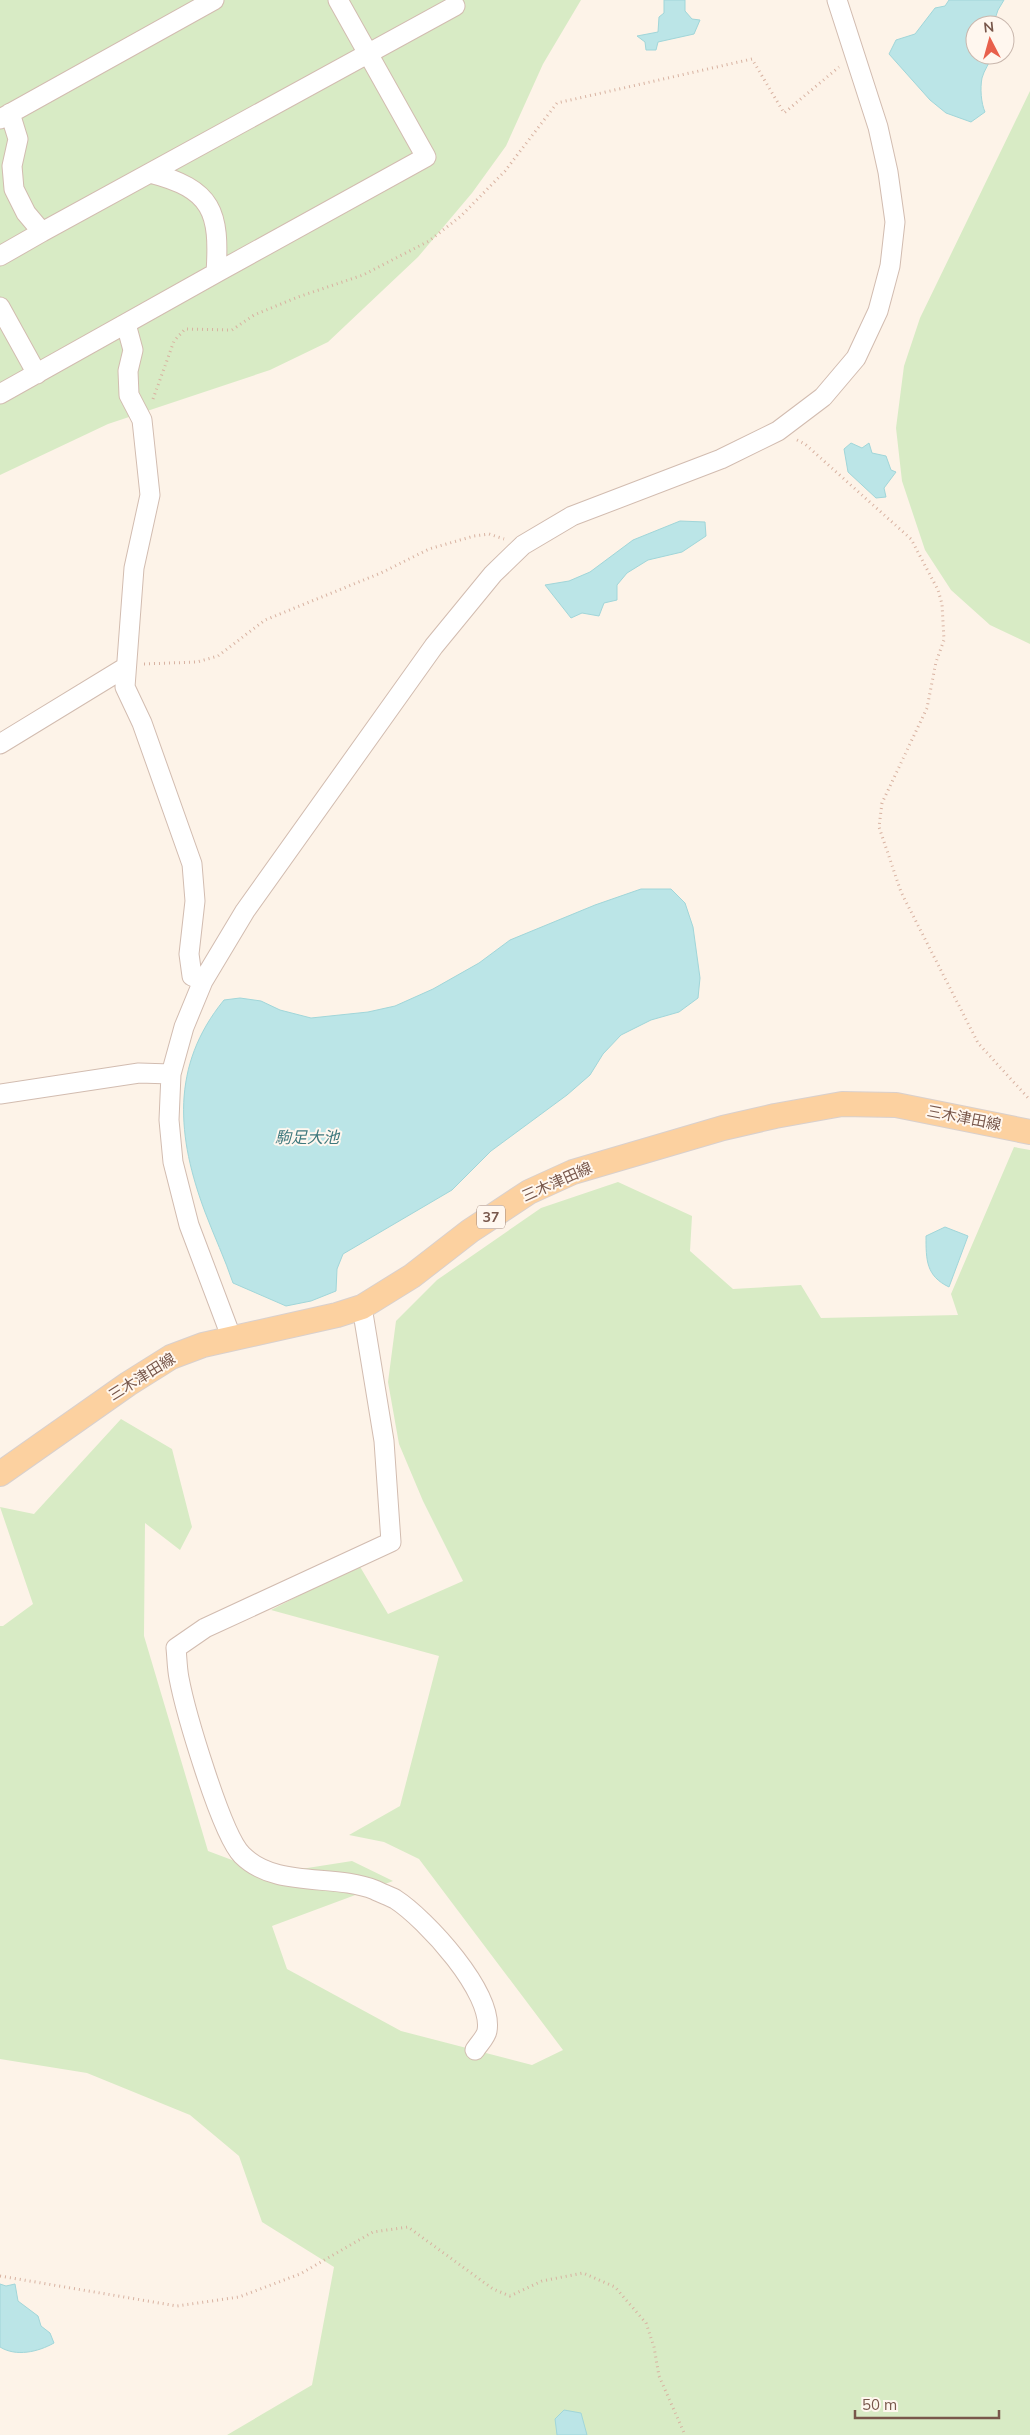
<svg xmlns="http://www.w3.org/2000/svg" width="1030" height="2435" viewBox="0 0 1030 2435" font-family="Mulish,'Noto Sans JP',sans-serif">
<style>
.green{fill:#d8ebc5}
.water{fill:#bbe5e7;stroke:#a1d6d9}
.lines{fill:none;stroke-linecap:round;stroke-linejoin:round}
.minor-casing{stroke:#d2bcb0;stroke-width:21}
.major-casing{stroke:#d9d0cd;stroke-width:26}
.path{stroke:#d8b2a1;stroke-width:3;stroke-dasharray:1 4;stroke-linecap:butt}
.minor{stroke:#fff;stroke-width:19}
.major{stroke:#fcd1a0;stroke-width:24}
.labels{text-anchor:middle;stroke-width:4;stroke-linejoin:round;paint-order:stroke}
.shield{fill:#fff7ef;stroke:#a0877c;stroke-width:1}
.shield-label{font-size:14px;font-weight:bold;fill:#78574b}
.street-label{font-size:15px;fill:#78574b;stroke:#fff7ef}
.water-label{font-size:16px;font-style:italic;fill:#3e787d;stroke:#fff7ef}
</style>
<rect width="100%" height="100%" fill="#fdf3e8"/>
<!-- green -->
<path class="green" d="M0 0H581L543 64 506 146 472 193 418 257 328 342 270 370 108 424 0 475Z
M1030 91V644L990 625 951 590 925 550 902 481 896 428 904 366 920 318Z
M1014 1147 1030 1150V2435H227L312 2385 334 2267 262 2222 239 2156 190 2115 87 2073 0 2059V1626H3L33 1604 0 1507 34 1514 121 1419 172 1449 192 1527 180 1550 145 1523 144 1636 208 1851 269 1874 352 1861 393 1881 272 1926 287 1969 401 2031 532 2065 563 2050 419 1859 384 1842 349 1835 400 1806 439 1656 271 1610 359 1565 388 1614 463 1581 423 1501 399 1444 388 1382 396 1321 437 1280 541 1208 618 1182 692 1216 690 1251 733 1289 801 1285 821 1318 958 1315 951 1294Z"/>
<!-- water -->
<path class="water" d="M664 0H685V11L692 19 700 20 694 34 658 42 656 50H646L645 42 637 36 658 32 659 17 664 13Z
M949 0H1004L998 10 993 25H975V55H992C990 63 984 70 982 78 980 88 981 103 985 112L971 122 946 113 930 100 889 54 896 40 915 34 935 8 945 6Z
M851 443 862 448 869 443 872 453 886 456 891 470 896 472 884 488 886 497 876 498 848 472 844 449Z
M680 521 705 522 706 536 682 552 648 560 627 573 617 585V600L604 603 599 616 582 613 571 618 545 585 569 581 590 572 633 540Z
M641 889H671L685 903 693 927 700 978 698 998 679 1012 651 1020 621 1035 603 1054 590 1075 567 1095 491 1151 452 1190 343 1254 337 1269 336 1291 311 1301 286 1306 233 1283C225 1259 214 1236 205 1212 177 1137 170 1066 224 1000L240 998 261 1001 280 1010 311 1018 368 1012 395 1006 433 989 479 963 510 940 595 905Z
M945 1227 968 1236 949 1287C926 1276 926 1260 926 1236Z
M0 2284 6 2286 15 2284 18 2301 38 2316 41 2326 50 2333 54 2343C38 2352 16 2357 0 2347Z
M564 2410 581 2413 587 2435H557L555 2419Z"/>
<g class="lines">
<!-- minor casing -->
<g class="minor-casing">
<path id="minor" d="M10 113 18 139 12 166 14 189 26 213 42 232 455 6
M0 119 214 0
M0 256 42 232
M216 273 426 157 338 0
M0 307 37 374
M126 324 133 350 128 371 129 395 142 420 150 495 134 568 125 687 142 723 192 864 195 901 189 954 192 976 203 981
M0 394 216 273C220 212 213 189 150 173
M0 744 126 667
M0 1094 139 1073 171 1074
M362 1307 384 1441 391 1542 205 1628 176 1648C177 1657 177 1668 179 1678 185 1710 221 1834 242 1855 276 1889 333 1873 375 1890 381 1893 389 1896 395 1899 426 1919 494 1993 487 2031 486 2037 478 2045 475 2050
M232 1339 189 1225 173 1162 169 1120 171 1074 184 1027 203 981 245 911 434 646 493 574 523 545 572 516 721 459 778 431 823 397 856 358 878 311 890 266 895 222 888 172 878 127 837 0"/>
</g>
<!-- major casing -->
<g class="major-casing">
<path id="major" d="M0 1474 128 1384 171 1357 203 1345 337 1315 362 1307 412 1276 470 1231 529 1192 573 1172 723 1128 775 1116 842 1104 896 1105 1030 1132"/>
</g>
<!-- path -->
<path class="path" d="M153 399 174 341 185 329 232 330 254 315 298 297 363 275 429 241 461 216 505 171 557 103 752 59 784 113 839 67
M797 440 805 444 911 539 938 590 942 604 944 640 936 662 927 708 882 803 879 827 901 892 978 1043 1030 1100
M144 664 197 662 218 656 265 620 381 573 429 549 474 536 489 534 504 539
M0 2276 177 2306 239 2297 300 2274 373 2232 408 2227 493 2289 510 2296 542 2281 583 2273 615 2287 646 2323 654 2347 659 2376 685 2435"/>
<!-- minor -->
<use href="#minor" class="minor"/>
<!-- major -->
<use href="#major" class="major"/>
</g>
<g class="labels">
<!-- shield labels -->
<rect class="shield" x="477" y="1205.5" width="28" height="23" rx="4"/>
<g class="shield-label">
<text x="491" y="1222">37</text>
</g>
<!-- street labels -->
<g class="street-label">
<text transform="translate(964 1118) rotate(11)" y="5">三木津田線</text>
<text transform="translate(557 1182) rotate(-24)" y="5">三木津田線</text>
<text transform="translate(142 1377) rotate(-32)" y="5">三木津田線</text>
</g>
<!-- water labels -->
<g class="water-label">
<text x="307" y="1143">駒足大池</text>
</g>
</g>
<!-- north arrow -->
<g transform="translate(990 40) rotate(354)"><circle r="24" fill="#fff7ef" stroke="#c9b7ad"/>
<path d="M0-4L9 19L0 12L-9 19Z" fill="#e8604c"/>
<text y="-8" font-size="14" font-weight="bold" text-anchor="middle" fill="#78574b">N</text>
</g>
<!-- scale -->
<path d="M855 2410v8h144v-8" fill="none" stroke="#78574b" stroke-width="2.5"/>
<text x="862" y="2410" font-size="15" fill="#78574b" stroke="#fff7ef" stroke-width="4" paint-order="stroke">50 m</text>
</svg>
